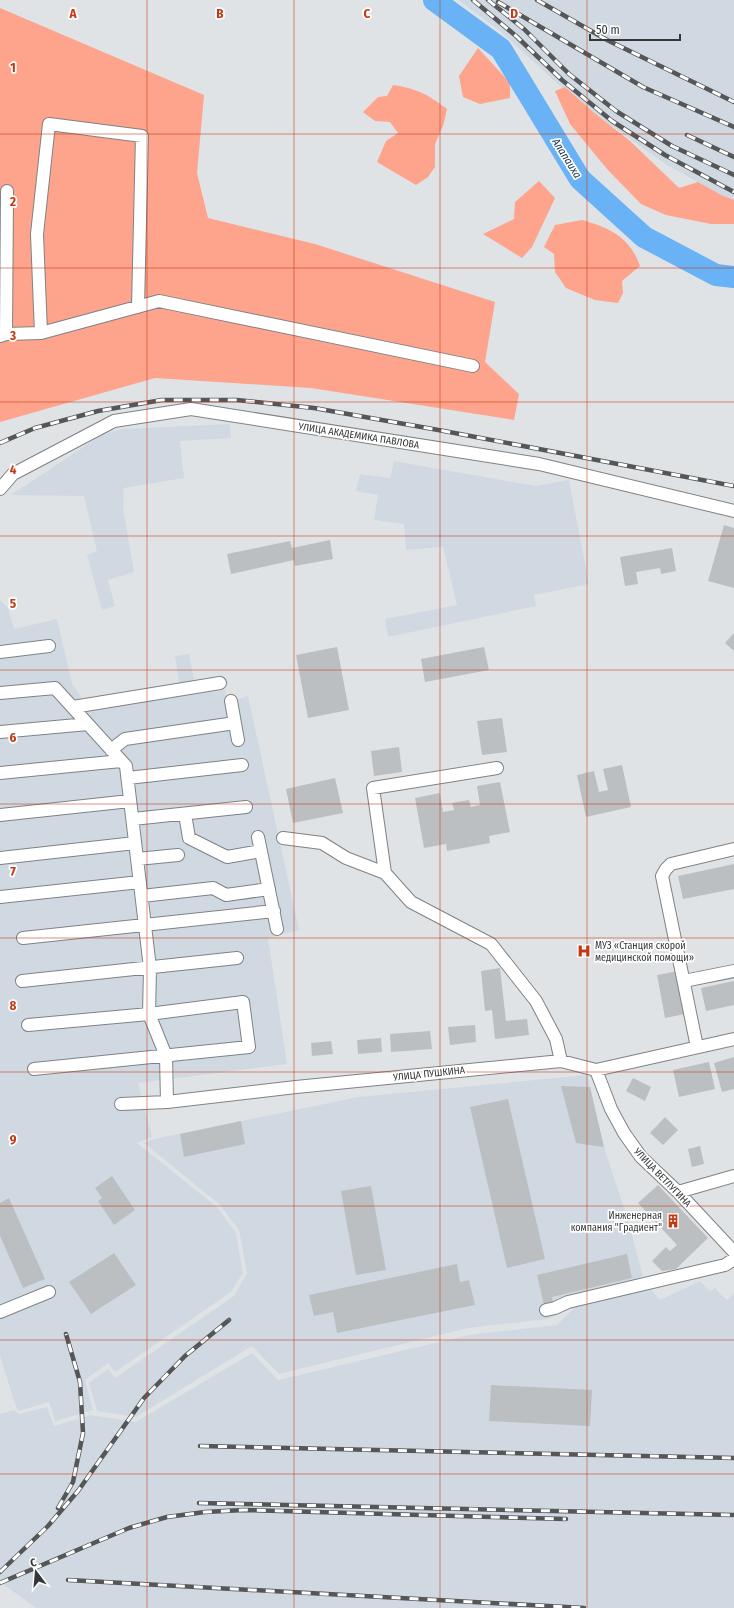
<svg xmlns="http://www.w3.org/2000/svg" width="734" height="1608" viewBox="0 0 734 1608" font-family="'Fira Sans Condensed',sans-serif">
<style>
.built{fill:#d0d9e2}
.green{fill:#fea38c}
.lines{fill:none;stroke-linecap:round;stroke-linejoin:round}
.river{stroke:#68b2f5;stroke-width:22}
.building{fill:#bcbfc2}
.minor-casing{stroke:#7f8285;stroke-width:14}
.minor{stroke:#fff;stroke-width:12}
.rail-casing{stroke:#545657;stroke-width:4.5}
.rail{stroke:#fff;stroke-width:3;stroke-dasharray:9;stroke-linecap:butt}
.grid{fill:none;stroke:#c23914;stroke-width:1;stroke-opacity:0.55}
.labels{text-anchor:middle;stroke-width:3.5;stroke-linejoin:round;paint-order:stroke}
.street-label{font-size:10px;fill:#353637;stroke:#fff}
.poi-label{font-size:10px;fill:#353637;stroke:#fff;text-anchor:start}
.water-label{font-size:11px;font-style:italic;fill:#0d2d47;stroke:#fff}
.grid-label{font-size:13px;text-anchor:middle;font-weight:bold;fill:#c23914;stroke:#fff;stroke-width:3.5;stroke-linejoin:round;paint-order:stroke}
</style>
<rect width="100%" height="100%" fill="#e0e3e6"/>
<!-- built -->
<path class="built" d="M458 0H734V203L664 163 574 99 500 31Z
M230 424 231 438 180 441 184 478 124 488 123 507 134 572 108 580 115 606 102 610 87 555 97 551 84 496 11 495 103 434 122 429Z
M394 461 536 486 569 480 589 584 534 595 536 606 388 637 385 619 457 605 443 547 406 550 404 524 374 520 378 495 356 491 360 474 390 478Z
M0 600 8 608 14 629 57 619 72 683 90 711 181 695 175 656 189 654 197 694 225 690 228 702 248 696 299 930 268 938 287 1064 138 1083 152 1137 137 1143 217 1207 236 1233 243 1273 231 1292 115 1372 108 1363 85 1380 93 1410 55 1421 49 1402 19 1411 16 1407 0 1356Z
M587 1075 604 1147 626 1214 643 1276 580 1304 650 1288 660 1300 700 1281 710 1291 715 1288 727 1300 734 1293V1608H36L0 1582V1414L14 1410 19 1414 47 1407 54 1426 91 1415 136 1422 252 1353 278 1380 469 1335 557 1325 575 1307 548 1319 468 1328 279 1374 252 1346 136 1417 97 1411 89 1383 108 1369 115 1378 234 1296 247 1273 239 1230 219 1204 144 1143 154 1139 358 1097Z"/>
<!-- green -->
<path class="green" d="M0 8 204 95 197 173 208 218 315 244 495 302 485 362 519 394 514 420 311 388 155 378 0 422Z
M478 48 510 83V98L480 104 463 97 459 76Z
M393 85C418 89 427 94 447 109L443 126 435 144V167L428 177 416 185 377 162 386 141 398 133 390 122 375 121 363 112 378 97 387 96Z
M565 87 593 112 630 141 679 188 698 182 723 196 734 200V224H711L666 215 641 204 607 169 570 124 555 91Z
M539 181 555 198 532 247 522 258 483 234 514 219 515 202Z
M582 220C610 228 630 237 640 266L622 281 623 293 618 303 595 300 566 288 555 272 554 254 544 247 555 225Z"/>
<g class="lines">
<!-- river -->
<path class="river" d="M434 0 501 49 580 179 644 237 716 275 734 277"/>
</g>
<!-- building -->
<path class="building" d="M724 525 734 528V588L708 581Z
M330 540 333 559 295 566 294 560 231 574 227 554 290 541 292 548Z
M672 548 676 571 661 574 660 568 636 572 638 584 625 586 620 557Z
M734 633V651L725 643Z
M337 647 349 710 308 718 296 655Z
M484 647 489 670 425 682 421 659Z
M502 718 507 752 482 755 477 721Z
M399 747 402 772 374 776 371 751Z
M622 765 631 807 586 817 577 775 594 771 599 792 608 790 603 769Z
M335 778 343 813 293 823 286 789Z
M500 782 510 832 489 836 490 843 447 851 446 844 424 848 415 798 440 793 443 812 454 810 452 803 469 800 471 807 480 805 477 786Z
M734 864V889L683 899 678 876Z
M500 968 506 1021 527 1019 529 1035 495 1039 492 1010 485 1011 481 971Z
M678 971 685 1014 665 1018 657 975Z
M734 981V1005L706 1011 701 988Z
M475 1025 476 1042 450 1045 448 1027Z
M430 1031 432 1049 391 1052 390 1034Z
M381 1038 382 1052 358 1054 357 1040Z
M331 1041 333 1054 312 1056 311 1043Z
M734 1057V1089L722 1092 714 1063Z
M709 1062 715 1089 679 1097 673 1070Z
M633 1078 651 1087 645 1101 626 1091Z
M561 1086 590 1087 604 1147 576 1143Z
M508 1099 545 1259 507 1268 470 1107Z
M665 1117 678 1130 663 1145 650 1133Z
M241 1121 245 1144 184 1157 180 1134Z
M700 1146 704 1164 692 1167 688 1149Z
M112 1176 135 1210 114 1225 98 1201 102 1198 95 1188Z
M658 1185 708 1238 676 1269 662 1271 652 1261 666 1247 670 1251 677 1245 638 1203Z
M371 1186 386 1270 356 1275 341 1191Z
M9 1198 45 1279 23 1288 0 1236V1203Z
M114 1253 136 1285 91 1314 69 1282Z
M627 1254 632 1278 552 1297 553 1303 544 1305 537 1275Z
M457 1264 460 1282 469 1280 475 1305 337 1333 333 1312 314 1316 309 1295Z
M491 1385 592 1390 590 1426 489 1421Z"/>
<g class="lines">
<!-- minor casing -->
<g class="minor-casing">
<path id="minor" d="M41 333 37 234 49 124 142 136 138 307
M6 334 41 333 159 301 473 366
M0 336 6 334 7 191
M0 489 13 474 114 421 191 409 539 464 734 511
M0 652 49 646
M0 693 55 688 126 766 150 968 149 1014 166 1056 167 1102
M231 701 238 740
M73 707 220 683
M0 732 88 724
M111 750 125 739 235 723
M497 768 373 788 385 873 411 902 491 944 536 1001 556 1039 561 1061
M0 773 121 761
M128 778 242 765
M185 814 189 838 227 857 261 851
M0 815 130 801
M133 819 246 807
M258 837 277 929
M283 838 322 843 346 858 385 873
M0 858 135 843
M137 859 178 855
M142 896 213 888 226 895 269 889
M0 897 140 882
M23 938 274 911
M22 981 237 958
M684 981 734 971
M28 1025 149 1014 243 1002 249 1047 34 1069
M697 1047 662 876 666 869 671 864 734 849
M596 1070 611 1109 624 1133 641 1157 678 1192 734 1252
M121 1104 167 1102 296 1087 561 1061 596 1070 734 1039
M678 1192 734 1176
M546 1310 555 1308 568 1302 725 1265 734 1259
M0 1312 49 1292"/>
</g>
<!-- minor -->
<use href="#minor" class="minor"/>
<!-- rail casing -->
<g class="rail-casing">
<path id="rail" d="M473 0 516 36 562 80 612 121 665 155 734 192
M488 0 524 29 569 74 616 111 672 146 734 175
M537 0 607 40 734 102
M498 2 643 87 734 127
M687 135 734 157
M0 443 35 428 98 411 162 400H237L314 408 444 431 734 486
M200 1446 734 1458
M199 1503 734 1515
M58 1508 73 1482 83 1433 80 1382 66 1334
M0 1572 48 1526 78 1491 144 1398 185 1356 229 1320
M68 1580 584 1608
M0 1583 129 1528 167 1517 205 1512 244 1510 566 1519"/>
</g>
<!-- rail -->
<use href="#rail" class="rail"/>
</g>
<!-- grid -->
<path class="grid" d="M147 0V1608M294 0V1608M440 0V1608M587 0V1608M0 134H734M0 268H734M0 402H734M0 536H734M0 670H734M0 804H734M0 938H734M0 1072H734M0 1206H734M0 1340H734M0 1474H734"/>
<!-- icons -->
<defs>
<g id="hospital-bare" transform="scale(1.08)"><path d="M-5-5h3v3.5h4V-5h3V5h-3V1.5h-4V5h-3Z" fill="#c23914" stroke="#fff" stroke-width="2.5" paint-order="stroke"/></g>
<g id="building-bare" transform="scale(1.08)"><path d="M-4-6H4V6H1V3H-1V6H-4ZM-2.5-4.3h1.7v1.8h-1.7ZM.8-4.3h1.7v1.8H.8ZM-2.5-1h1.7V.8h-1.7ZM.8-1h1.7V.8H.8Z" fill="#c23914" stroke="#fff" stroke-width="2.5" paint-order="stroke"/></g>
</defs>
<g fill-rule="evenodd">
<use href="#hospital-bare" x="584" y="951"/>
<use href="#building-bare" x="673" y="1221"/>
</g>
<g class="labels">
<!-- street labels -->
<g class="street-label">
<text transform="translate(359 435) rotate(9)" y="4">УЛИЦА АКАДЕМИКА ПАВЛОВА</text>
<text transform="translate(429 1073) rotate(-6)" y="4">УЛИЦА ПУШКИНА</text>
<text transform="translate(663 1177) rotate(46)" y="4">УЛИЦА ВЕТЛУГИНА</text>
</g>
<!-- poi labels -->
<g class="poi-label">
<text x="595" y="949">МУЗ «Станция скорой<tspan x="595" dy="12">медицинской помощи»</tspan></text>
<text x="662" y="1219" text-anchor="end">Инженерная<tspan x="662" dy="12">компания "Градиент"</tspan></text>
</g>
<!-- water labels -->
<g class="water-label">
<text transform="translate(567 158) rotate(58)" y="4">Алапаиха</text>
</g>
</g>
<g class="grid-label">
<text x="73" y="18">A</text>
<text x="220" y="18">B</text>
<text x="367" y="18">C</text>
<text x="514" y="18">D</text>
<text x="13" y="72">1</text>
<text x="13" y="206">2</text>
<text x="13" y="340">3</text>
<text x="13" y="474">4</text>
<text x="13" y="608">5</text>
<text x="13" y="742">6</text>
<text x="13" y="876">7</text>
<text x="13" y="1010">8</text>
<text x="13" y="1144">9</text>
</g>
<!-- north arrow -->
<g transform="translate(36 1572) rotate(344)" stroke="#ffffff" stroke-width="3" paint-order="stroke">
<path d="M0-3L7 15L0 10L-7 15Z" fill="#353637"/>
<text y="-6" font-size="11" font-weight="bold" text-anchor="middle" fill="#353637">С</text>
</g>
<!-- scale -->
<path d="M590 34v6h90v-6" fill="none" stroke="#353637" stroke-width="2"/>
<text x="596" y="34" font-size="12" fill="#353637" stroke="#ffffff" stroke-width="3" paint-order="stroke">50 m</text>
</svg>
